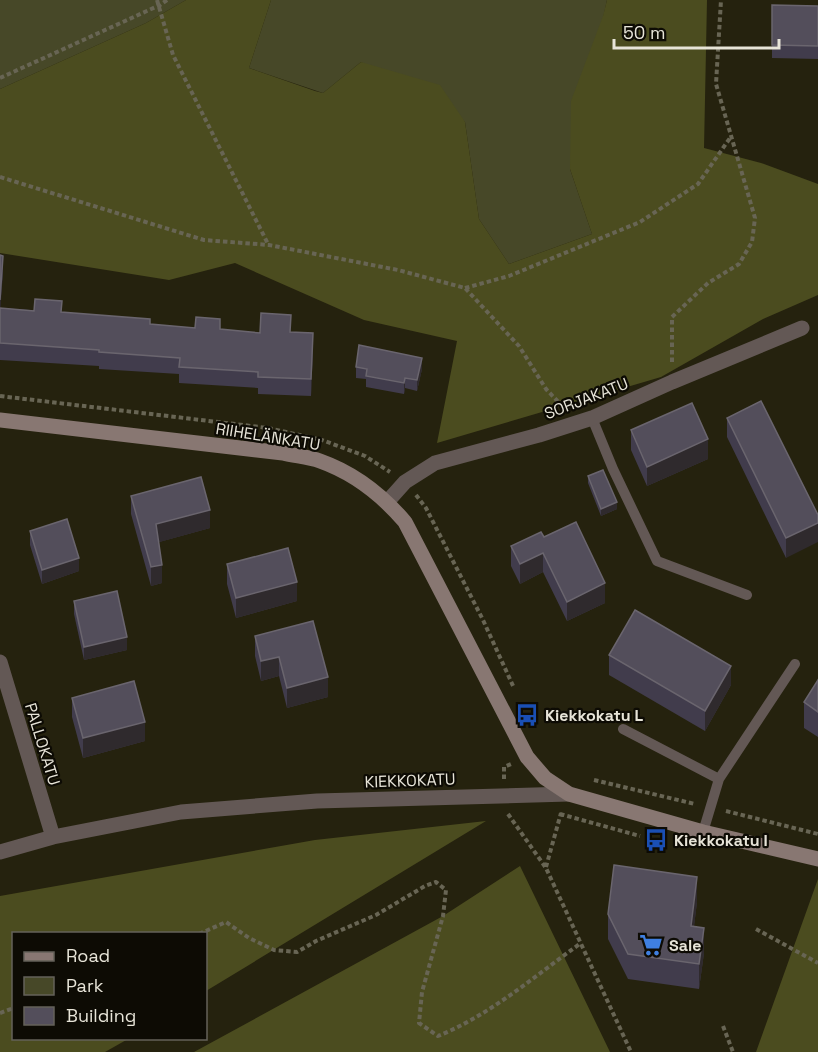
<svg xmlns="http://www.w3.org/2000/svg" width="818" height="1052" viewBox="0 0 818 1052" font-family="'Space Grotesk',sans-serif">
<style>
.green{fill:#474828}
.forest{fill:#4b4c1f}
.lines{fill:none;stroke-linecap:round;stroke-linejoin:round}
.path{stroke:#686554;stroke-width:4;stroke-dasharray:4.5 3;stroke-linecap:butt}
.lane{stroke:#635855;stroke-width:10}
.street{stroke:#635855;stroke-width:15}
.secondary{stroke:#887772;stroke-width:15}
.wall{fill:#413c4c}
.shaded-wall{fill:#2f2a2d}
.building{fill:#534e5b;stroke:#6a656e;stroke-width:1.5}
.labels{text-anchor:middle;stroke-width:4.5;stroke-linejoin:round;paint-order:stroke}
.street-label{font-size:16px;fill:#e7e4d8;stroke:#0d0b04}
.poi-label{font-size:16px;font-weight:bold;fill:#e7e4d8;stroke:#0d0b04;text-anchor:start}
</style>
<rect width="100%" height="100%" fill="#25220e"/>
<!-- green -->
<path class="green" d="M0 0H186L146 23 0 89Z
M271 0H607L570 169 592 234 509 264 479 219 465 122 361 62 323 93 249 68Z"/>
<!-- forest -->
<path class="forest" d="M186 0H271L249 68 315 91 323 93 361 62 440 85 465 122 479 219 509 264 592 234 570 169 571 101 603 16 607 0H707L704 148 761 163 818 184V295L763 319 661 377 437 443 457 341 364 320 235 263 169 280 0 253V89L146 23Z
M486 821 206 991V934H14V1038L128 1039 105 1052H0V896L315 840Z
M520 866 610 1052H194L443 916Z
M818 879V1052H756Z"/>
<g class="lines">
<!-- path -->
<path class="path" d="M157 0 173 55 268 244
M0 78 160 5 167 0
M0 177 204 240 269 245 398 270 465 288 519 346 546 389 564 408
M465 288 509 276 640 222 698 184 730 138
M672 362V317L708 283 739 264 752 242 755 218 716 84 721 0
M0 396 268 428 322 440 365 456 390 472
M416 495 426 508 483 620 514 688
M504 779V767L511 764
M594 780 695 804
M726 811 818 834
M508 814 546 868 631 1052
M560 814 640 836
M546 867 561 813
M756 929 818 963
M199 934 226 922 249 938 274 950 297 952 316 941 376 915 425 886 436 882 446 890 443 916 422 992 419 1023 438 1036C490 1015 535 976 581 943
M0 1013 14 1008
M723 1026 733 1052"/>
<!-- lane -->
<path class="lane" d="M592 418 613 469 657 561 747 595
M623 729 719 779
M703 832 719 779 795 664"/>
<!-- street -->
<path class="street" d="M388 501 405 482 435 463 539 435 592 418 672 382 802 328
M0 662 53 837
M0 852 53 837 181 812 317 801 569 794"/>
<!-- secondary -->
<path class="secondary" d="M0 420 283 453C295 456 309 457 320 461 354 473 382 495 405 522L527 757 545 778 569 794 703 832 818 859"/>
</g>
<!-- wall -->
<path class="wall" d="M772 5 818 6V59L772 58Z
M0 255 3 272 0 308 62 312 150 324 260 333 291 332 313 349 311 396 258 394V388L179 383V374L99 369V366L0 360Z
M356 367 422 369 417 391 405 388 404 394 366 387V379L356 378Z
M727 418 818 515 786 558 727 437Z
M631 430 708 459 647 486 631 450Z
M588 476 617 509 601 516 588 483Z
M131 496 210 528 159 542 162 583 151 586 131 514Z
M30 531 79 571 42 584 30 545Z
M544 537 605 603 567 621 543 572 520 584 511 566V546Z
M227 564 297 601 236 618 227 584Z
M74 601 127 650 84 660 74 614Z
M255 636 328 697 287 708 279 676 261 681 255 656Z
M609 655 731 685 705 731 609 675Z
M818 680V737L804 728V702Z
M72 698 145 741 83 758 72 717Z
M697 902 694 926 704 953 699 989 628 979 608 939V914Z"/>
<!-- shaded-wall -->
<path class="shaded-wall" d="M3 256V272L0 316V300Z
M313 333V349L311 396V379Z
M422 358V369L417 391V380Z
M405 378V388L404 394V383Z
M708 439V459L647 486V467Z
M617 502V509L601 516V509Z
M210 510V528L156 543V524Z
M818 523V542L786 558V538Z
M543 553V572L520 584V564Z
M79 558V571L42 584V570Z
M162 565V583L151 586V567Z
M297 582V601L236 618V598Z
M605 583V603L567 621V602Z
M127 637V650L84 660V647Z
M279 657V676L261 681V661Z
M731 666V685L705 731V711Z
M328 677V697L287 708V688Z
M145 722V741L83 758V738Z
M697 877V902L691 951V926Z
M704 928V953L699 989V964Z"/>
<!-- building -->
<path class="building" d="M772 5 818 6V46L772 45Z
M0 255 3 256 0 300Z
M35 299 62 301 61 312 150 319V324L195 328 196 317 220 319V329L260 333 261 313 291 315 290 332 313 333 311 379 258 377V372L179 367 180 358 99 352V350L0 343V308L34 311Z
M359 345 422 358 417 380 405 378 404 383 366 376 367 369 356 367Z
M761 401 818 515V523L786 538 727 418Z
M692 403 708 439 647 467 631 430Z
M603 470 617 502 601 509 588 476Z
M201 477 210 510 156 524 162 565 151 567 131 496Z
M67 519 79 558 42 570 30 531Z
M576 522 605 583 567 602 543 553 520 564 511 546 541 532 544 537Z
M288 548 297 582 236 598 227 564Z
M117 591 127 637 84 647 74 601Z
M635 610 731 666 705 711 609 655Z
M313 621 328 677 287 688 279 657 261 661 255 636Z
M818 680V712L804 702Z
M134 681 145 722 83 738 72 698Z
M614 865 697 877 691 926 704 928 699 964 628 954 608 914Z"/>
<!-- icons -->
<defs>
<g id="bus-bare" transform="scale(1.8)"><path d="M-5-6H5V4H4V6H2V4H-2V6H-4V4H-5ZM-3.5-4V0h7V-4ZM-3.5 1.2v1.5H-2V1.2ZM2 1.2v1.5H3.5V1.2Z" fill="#1a4fb4" stroke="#0d0b04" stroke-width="2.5" paint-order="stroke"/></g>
<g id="supermarket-bare" transform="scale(1.8)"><path d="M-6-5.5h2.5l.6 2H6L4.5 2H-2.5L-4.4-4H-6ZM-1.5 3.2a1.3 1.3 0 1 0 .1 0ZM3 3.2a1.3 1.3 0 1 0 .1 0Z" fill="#3f7fe0" stroke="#0d0b04" stroke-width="2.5" paint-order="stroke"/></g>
</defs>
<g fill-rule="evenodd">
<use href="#bus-bare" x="527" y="715"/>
<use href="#bus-bare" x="656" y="840"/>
<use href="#supermarket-bare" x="651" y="945"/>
</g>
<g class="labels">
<!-- street labels -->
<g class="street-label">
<text transform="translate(586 398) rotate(-21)" y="6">SORJAKATU</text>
<text transform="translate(268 436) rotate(9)" y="6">RIIHELÄNKATU</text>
<text transform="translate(43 744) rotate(73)" y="6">PALLOKATU</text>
<text transform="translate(410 780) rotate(-2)" y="6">KIEKKOKATU</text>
</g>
<!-- poi labels -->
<g class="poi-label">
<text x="545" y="721">Kiekkokatu L</text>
<text x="674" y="846">Kiekkokatu I</text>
<text x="669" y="951">Sale</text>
</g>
</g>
<!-- legend -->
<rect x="12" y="932" width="195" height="108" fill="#0d0b04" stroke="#646259" stroke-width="1.5"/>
<rect x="24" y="952" width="30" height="9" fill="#887772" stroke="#646259" stroke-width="1.5"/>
<text x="66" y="962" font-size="18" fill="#e7e4d8">Road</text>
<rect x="24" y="977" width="30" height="18" fill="#474828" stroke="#646259" stroke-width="1.5"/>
<text x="66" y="992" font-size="18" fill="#e7e4d8">Park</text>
<rect x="24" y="1007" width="30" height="18" fill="#534e5b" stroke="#646259" stroke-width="1.5"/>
<text x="66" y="1022" font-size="18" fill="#e7e4d8">Building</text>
<!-- scale -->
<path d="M614 39v9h165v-9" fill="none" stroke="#e7e4d8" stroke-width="3"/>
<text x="623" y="39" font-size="18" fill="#e7e4d8" stroke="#0d0b04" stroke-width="4.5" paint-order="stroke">50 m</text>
</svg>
